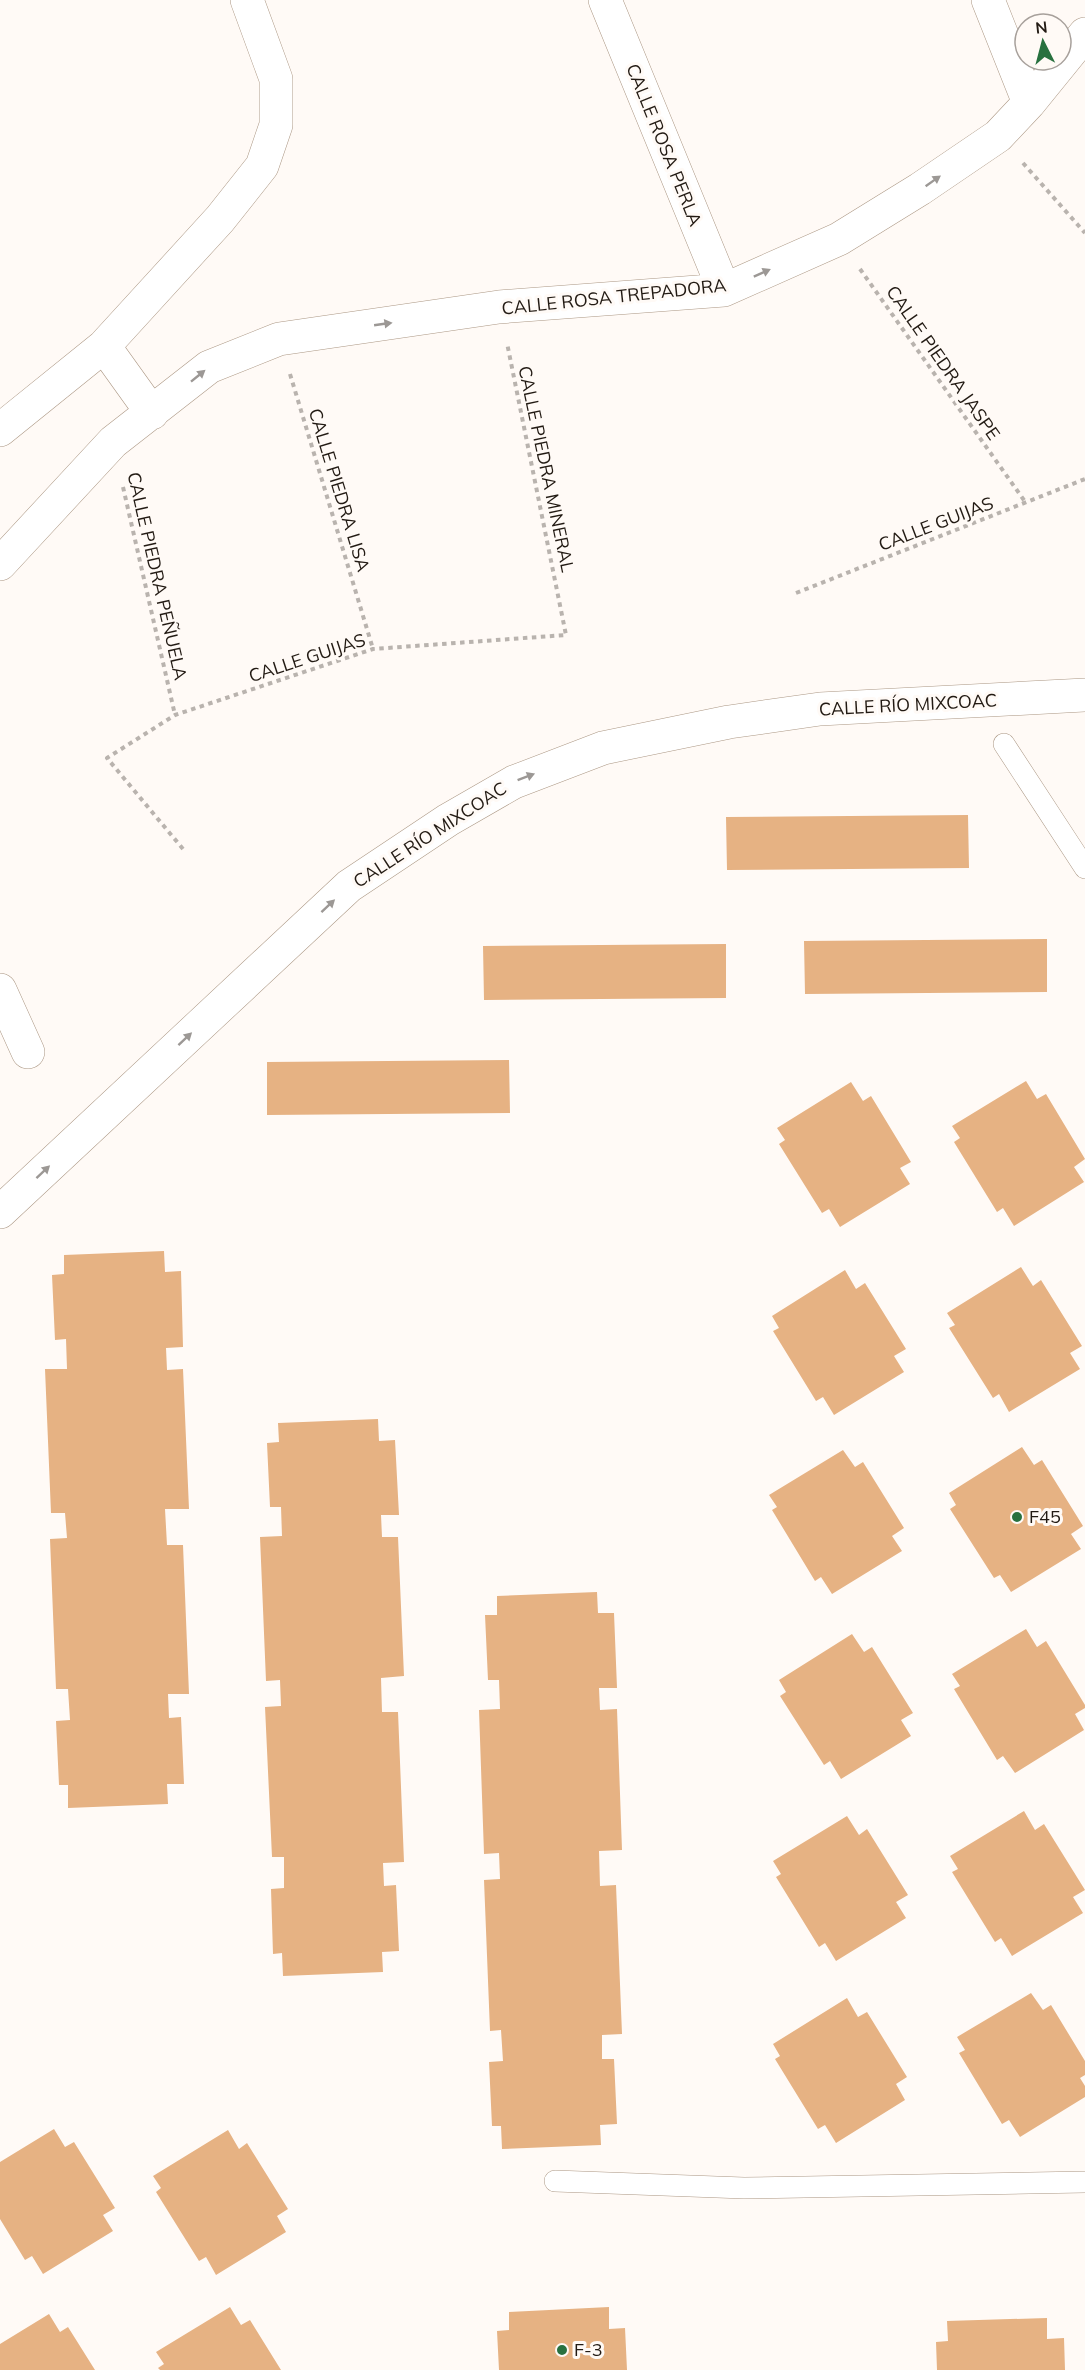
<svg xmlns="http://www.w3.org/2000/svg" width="1085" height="2370" viewBox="0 0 1085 2370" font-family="Mulish,sans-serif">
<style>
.building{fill:#e6b283}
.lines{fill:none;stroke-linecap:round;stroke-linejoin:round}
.lane-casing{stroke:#ac9885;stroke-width:22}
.street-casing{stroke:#ac9885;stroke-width:34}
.secondary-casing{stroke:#ac9885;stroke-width:34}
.path{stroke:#b9b3ae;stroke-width:4;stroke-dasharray:4.5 4.5;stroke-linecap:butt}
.lane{stroke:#fff;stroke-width:21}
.street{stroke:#fff;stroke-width:33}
.secondary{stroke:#fff;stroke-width:33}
.oneway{fill:#9c9895}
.poi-dot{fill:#28713f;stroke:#fffaf6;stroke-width:2}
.labels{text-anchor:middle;stroke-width:6;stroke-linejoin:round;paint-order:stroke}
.street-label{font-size:18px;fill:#221a13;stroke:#fffaf6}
.poi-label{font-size:18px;fill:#221a13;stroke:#fffaf6;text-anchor:start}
</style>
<rect width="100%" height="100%" fill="#fffaf6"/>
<!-- building -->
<path class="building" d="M968 815 969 868 727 870 726 817Z
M1047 939V992L805 994 804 941Z
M726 944V998L484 1000 483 946Z
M509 1060 510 1113 267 1115V1062Z
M1026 1081 1037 1099 1046 1094 1085 1159 1074 1167 1084 1182 1014 1226 1003 1208 997 1212 954 1142 960 1138 952 1126Z
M851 1082 863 1101 871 1096 911 1162 900 1168 910 1184 840 1227 829 1209 822 1213 779 1144 785 1140 777 1128Z
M164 1251 165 1272 181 1271 183 1347 166 1348 167 1370 183 1369 189 1509H165L167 1545H183L189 1694H168L169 1718 181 1717 184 1784H167L168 1804 68 1808V1785H59L56 1721 70 1720 68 1689H56L50 1539 67 1538 65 1513H51L45 1369H67L66 1339 55 1340 52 1275 64 1274V1255Z
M1021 1267 1033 1286 1041 1280 1082 1346 1070 1353 1080 1369 1009 1412 999 1394 993 1398 949 1328 955 1325 947 1313Z
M845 1270 856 1289 865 1283 906 1349 894 1356 904 1372 834 1415 823 1397 816 1401 773 1331 779 1328 772 1316Z
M378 1419 379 1441 395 1440 399 1515H381L382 1537H398L404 1676 381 1678 382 1712H398L404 1862 383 1863 384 1886 396 1885 399 1951 382 1952 383 1972 283 1976 282 1953 273 1954 271 1889 284 1888V1857H272L265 1707 281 1706 280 1680 266 1681 260 1537 282 1536 281 1507H270L267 1443 279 1442 278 1423Z
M1022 1447 1034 1465 1042 1460 1083 1526 1071 1534 1081 1549 1011 1592 1000 1575 994 1578 950 1509 956 1505 949 1493Z
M843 1450 855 1467 863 1462 904 1528 892 1536 902 1551 832 1594 821 1577 815 1581 772 1510 777 1507 769 1495Z
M597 1592 598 1613H614L617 1688H599L600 1710 617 1709 622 1850 599 1851 600 1886 616 1885 622 2034 602 2035V2059H614L617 2124 600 2125 601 2145 502 2149 501 2126H492L489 2062 503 2061 501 2030 490 2031 484 1880 500 1879 499 1853 484 1854 479 1710 500 1709 499 1680H488L485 1615H497V1596Z
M1026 1629 1037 1647 1046 1641 1085 1705V1708L1075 1714 1084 1730 1015 1773 1003 1756 997 1760 954 1689 960 1686 952 1674Z
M852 1634 864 1652 872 1647 913 1713 901 1720 911 1736 841 1779 830 1761 824 1765 780 1696 786 1692 779 1680Z
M1024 1811 1035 1830 1044 1824 1085 1890 1073 1897 1083 1913 1012 1956 1001 1938 995 1942 952 1872 958 1869 950 1856Z
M847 1816 859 1835 867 1829 908 1895 896 1902 906 1918 836 1961 825 1943 819 1947 776 1877 781 1874 773 1861Z
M1031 1993 1043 2010 1051 2005 1085 2061V2075L1080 2078 1085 2086V2097L1020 2137 1009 2120 1002 2124 959 2053 965 2050 957 2037Z
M847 1998 858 2017 867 2012 907 2077 896 2084 905 2100 836 2143 825 2125 818 2129 775 2059 780 2056 773 2044Z
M54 2129 65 2147 74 2142 115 2208 103 2215 113 2231 43 2274 32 2256 25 2260 0 2219V2162Z
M228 2130 239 2149 247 2143 288 2209 277 2216 286 2232 216 2275 206 2257 199 2261 156 2192 161 2188 153 2176Z
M230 2307 241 2325 250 2320 281 2370H160L158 2368 164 2364 156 2352Z
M609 2307V2329L625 2328 627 2370H499L497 2331 509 2330V2312Z
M49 2314 60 2332 68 2327 95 2370H0V2344Z
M1047 2318V2339L1064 2338 1065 2370H937L936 2342 948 2341 947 2321Z"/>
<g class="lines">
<!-- lane casing -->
<g class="lane-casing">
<path id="lane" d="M1004 744 1085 868
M555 2181 744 2188 1085 2182"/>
</g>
<!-- street casing -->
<g class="street-casing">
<path id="street" d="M605 0 724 290
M988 0 1029 103
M104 346 152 413
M0 430 104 346 220 219 262 166 276 125V79L247 0
M0 564 113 442 209 367 279 339 499 307 724 290 839 239 920 189 998 136 1029 103 1085 34
M0 990 28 1052"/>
</g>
<!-- secondary casing -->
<g class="secondary-casing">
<path id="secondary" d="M0 1212 349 886 448 820 514 782 603 748 729 722 820 709 1085 695"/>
</g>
<!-- path -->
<path class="path" d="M1023 163 1085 233
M860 269 1026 503
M290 374 373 649
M123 487 175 715
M796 593 1085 479
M183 849 107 758 175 715 373 649 566 635 507 343"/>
<!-- lane -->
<use href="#lane" class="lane"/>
<!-- street -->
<use href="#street" class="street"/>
<!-- secondary -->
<use href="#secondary" class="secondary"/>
</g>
<!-- one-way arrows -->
<defs><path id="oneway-solid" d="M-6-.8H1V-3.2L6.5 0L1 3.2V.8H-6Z" transform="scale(1.5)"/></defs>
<g class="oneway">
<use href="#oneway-solid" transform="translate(933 181) rotate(-35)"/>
<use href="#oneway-solid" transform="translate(762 273) rotate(-24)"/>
<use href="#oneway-solid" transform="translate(383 324) rotate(-8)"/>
<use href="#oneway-solid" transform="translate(198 376) rotate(-39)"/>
<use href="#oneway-solid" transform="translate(526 777) rotate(-21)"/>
<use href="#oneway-solid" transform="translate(328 906) rotate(-43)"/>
<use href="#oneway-solid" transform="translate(185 1039) rotate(-43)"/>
<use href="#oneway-solid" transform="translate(43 1172) rotate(-43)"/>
</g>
<!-- markers -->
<g class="poi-dot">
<circle cx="1017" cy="1517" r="6"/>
<circle cx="562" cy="2350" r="6"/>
</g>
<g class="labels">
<!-- street labels -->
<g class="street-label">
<text transform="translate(664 145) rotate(68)" y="6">CALLE ROSA PERLA</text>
<text transform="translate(614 297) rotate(-6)" y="6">CALLE ROSA TREPADORA</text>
<text transform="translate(943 363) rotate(55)" y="6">CALLE PIEDRA JASPE</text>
<text transform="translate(546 469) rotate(78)" y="6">CALLE PIEDRA MINERAL</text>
<text transform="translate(339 490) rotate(73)" y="6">CALLE PIEDRA LISA</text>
<text transform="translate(936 524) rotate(-21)" y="6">CALLE GUIJAS</text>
<text transform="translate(157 576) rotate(77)" y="6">CALLE PIEDRA PEÑUELA</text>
<text transform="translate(307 658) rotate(-18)" y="6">CALLE GUIJAS</text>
<text transform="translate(908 705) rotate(-3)" y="6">CALLE RÍO MIXCOAC</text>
<text transform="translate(430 835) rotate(-33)" y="6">CALLE RÍO MIXCOAC</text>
</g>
<!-- poi labels -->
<g class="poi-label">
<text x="1029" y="1523">F45</text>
<text x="574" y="2356">F-3</text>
</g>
</g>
<!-- north arrow -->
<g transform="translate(1043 42) rotate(354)"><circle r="28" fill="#fffaf6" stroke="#a7a09b" stroke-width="1.5"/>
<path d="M0-4.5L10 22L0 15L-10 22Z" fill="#28713f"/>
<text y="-9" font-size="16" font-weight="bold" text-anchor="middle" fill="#221a13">N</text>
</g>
</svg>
